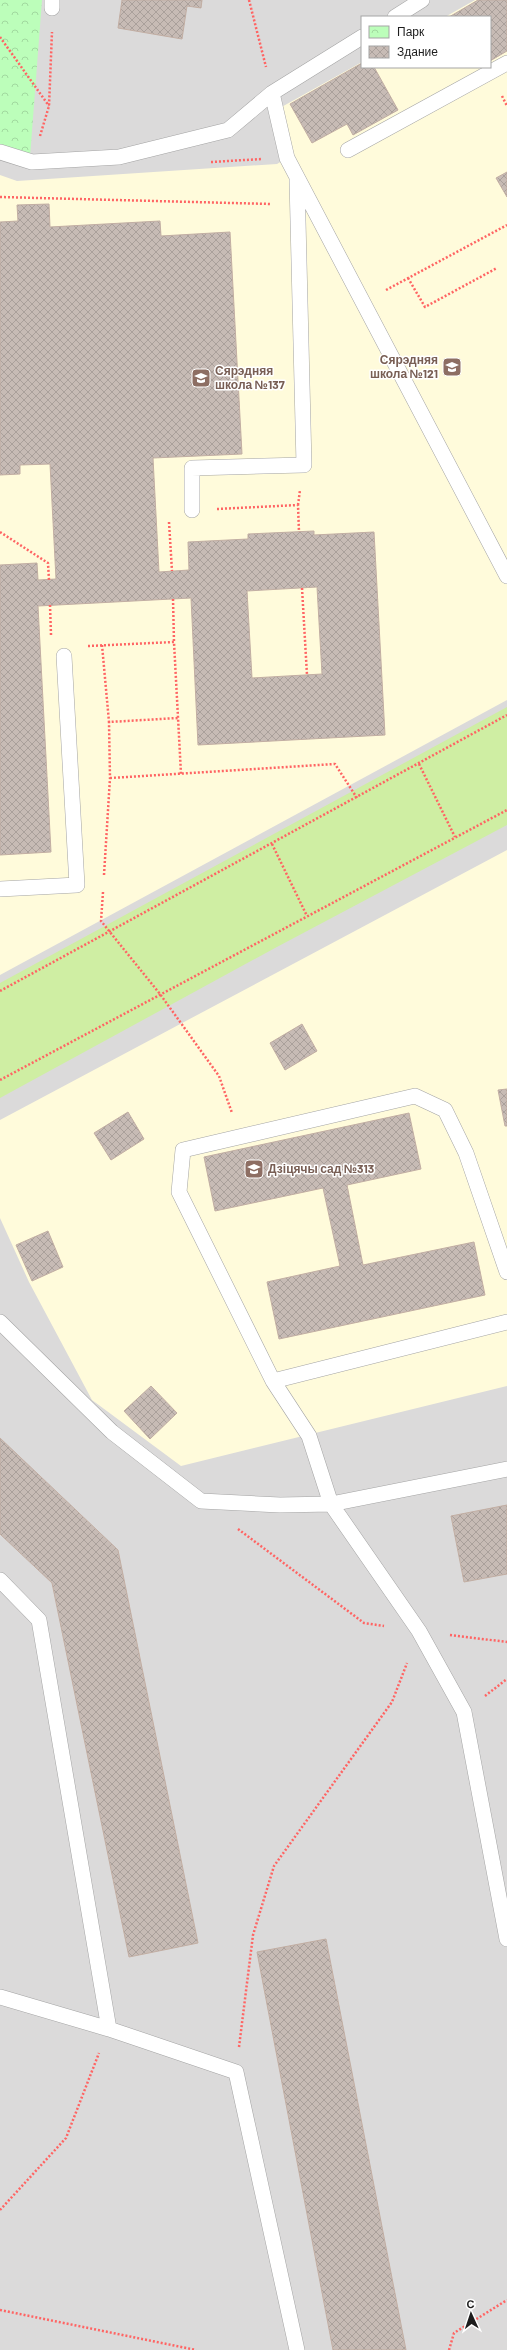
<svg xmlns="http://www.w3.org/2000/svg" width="507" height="2350" viewBox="0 0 507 2350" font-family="Barlow,sans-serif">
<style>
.residential{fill:#dbdada;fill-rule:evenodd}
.education{fill:#fffbdb}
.grass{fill:#cfeea3}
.park{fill:url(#park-crowns)}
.building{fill:url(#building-cross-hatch);stroke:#c2aea3;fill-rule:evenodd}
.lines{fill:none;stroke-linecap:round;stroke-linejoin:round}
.service-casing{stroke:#a4a4a4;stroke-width:16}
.path{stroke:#ff6463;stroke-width:2.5;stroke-dasharray:2 2;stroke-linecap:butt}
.service{stroke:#fff;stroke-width:15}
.labels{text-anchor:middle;stroke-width:3;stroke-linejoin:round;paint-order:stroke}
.education-label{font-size:12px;font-weight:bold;fill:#785e54;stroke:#fff;text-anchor:start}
</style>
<defs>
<pattern id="park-crowns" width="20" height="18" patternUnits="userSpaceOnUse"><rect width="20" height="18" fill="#bcfeba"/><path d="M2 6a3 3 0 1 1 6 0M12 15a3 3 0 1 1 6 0" fill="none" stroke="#a1d99f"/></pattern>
<pattern id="building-cross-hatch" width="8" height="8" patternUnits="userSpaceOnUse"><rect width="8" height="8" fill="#c7bbb5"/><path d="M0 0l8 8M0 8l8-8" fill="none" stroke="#aaa09b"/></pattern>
</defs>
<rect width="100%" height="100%" fill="#efe9e2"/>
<!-- residential -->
<path class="residential" d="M0 0H507V2350H0ZM362 17H490V67H362Z"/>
<!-- education -->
<path class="education" d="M475 0H507V700L0 975V175L17 181 277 164 287 158 278 109 362 62V67H490V17H445Z
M507 850V1386L181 1466 92 1400 29 1282 0 1218V1120Z"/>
<!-- grass -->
<path class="grass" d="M507 707V825L275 948 0 1098V983Z"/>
<!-- park -->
<path class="park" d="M0 0H42L30 157H0Z"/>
<!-- building -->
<path class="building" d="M122 0H202L201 8 187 6 182 39 118 28Z
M478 0H507V51L490 61V17H449Z
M362 63V67H374L398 110 353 135 347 124 312 143 290 104Z
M507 172V197L496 178Z
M49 204 50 227 160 221 161 236 230 232 242 454 153 458 159 572 189 570 188 542 248 539V534L314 531V535L374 532 385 735 198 745 191 598 38 606 51 852 0 855V565L37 563 38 580 56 579 50 464 20 465V474L0 475V222L18 221 17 205ZM317 587 322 674 252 678 247 591Z
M302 1024 317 1051 285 1070 270 1043Z
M507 1089V1126H505L498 1090Z
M128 1112 144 1139 111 1160 94 1133Z
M409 1113 421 1169 347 1185 363 1265 474 1242 485 1295 279 1339 267 1282 340 1266 323 1188 215 1211 204 1157Z
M48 1231 63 1267 32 1281 16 1245Z
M151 1386 177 1413 150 1439 124 1411Z
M0 1438 118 1550 198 1943 129 1957 52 1583 0 1534Z
M507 1505V1574L464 1582 451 1516Z
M326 1939 406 2350H333L257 1952Z"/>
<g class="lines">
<!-- service casing -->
<g class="service-casing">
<path id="service" d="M52 8V0
M395 17 422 0
M272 93 287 158 507 576
M348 150 507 63
M0 152 32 162 119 157 228 130 272 93 362 37
M192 510V468L304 465 297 180
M0 889 77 885 64 656
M507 1272 466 1153 445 1110 415 1096 183 1150 179 1192 273 1381 309 1436 331 1504 419 1631 464 1712 507 1939
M0 1322 112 1432 201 1501 280 1505 331 1504 507 1469
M273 1381 507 1322
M0 1580 39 1620 109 2029
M0 1997 109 2029 236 2072 297 2350"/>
</g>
<!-- path -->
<path class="path" d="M249 0 266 67
M0 37 49 106
M502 96 507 106
M40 136 49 106 52 32
M211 162 262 159
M0 197 271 204
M408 278 425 307 497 268
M386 290 507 225
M298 505 300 490
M217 509 298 505 299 532
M169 522 172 571
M0 532 48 563 49 580
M302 588 307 675
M173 599 174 642
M50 605 51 635
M102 645 109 722 178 718
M88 646 174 642 181 774
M419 764 455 837
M110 778 335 764 357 798
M272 844 307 916
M104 875 110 778 109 722
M103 892 101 921 160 994 219 1076 232 1113
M0 991 507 715
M0 1080 507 810
M238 1529 364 1623 384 1626
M450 1635 507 1642
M485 1696 507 1679
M239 2047 253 1935 274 1866 392 1702 407 1663
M0 2210 66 2138 99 2053
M0 2310 196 2350
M449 2350 454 2333 507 2300"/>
<!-- service -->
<use href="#service" class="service"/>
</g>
<!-- icons -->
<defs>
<g id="school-square" transform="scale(1)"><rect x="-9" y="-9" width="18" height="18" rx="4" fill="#8d6e63" stroke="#fff"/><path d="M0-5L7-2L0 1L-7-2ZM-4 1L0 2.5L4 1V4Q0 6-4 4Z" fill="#fff"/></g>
</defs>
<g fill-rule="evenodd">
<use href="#school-square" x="452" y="367"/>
<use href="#school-square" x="201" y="378"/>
<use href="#school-square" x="254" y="1169"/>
</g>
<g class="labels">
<!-- education labels -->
<g class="education-label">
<text x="438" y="364" text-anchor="end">Сярэдняя<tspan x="438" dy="14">школа №121</tspan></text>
<text x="215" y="375">Сярэдняя<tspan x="215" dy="14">школа №137</tspan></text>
<text x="268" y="1173">Дзіцячы сад №313</text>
</g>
</g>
<!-- legend -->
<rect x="361" y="16" width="130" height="52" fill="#ffffff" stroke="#a5a5a5"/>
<rect x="369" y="26" width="20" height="12" fill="url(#park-crowns)" stroke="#a5a5a5"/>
<text x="397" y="36" font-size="12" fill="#1d1d1d">Парк</text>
<rect x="369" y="46" width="20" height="12" fill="url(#building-cross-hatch)" stroke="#a5a5a5"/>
<text x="397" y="56" font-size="12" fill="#1d1d1d">Здание</text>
<!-- north arrow -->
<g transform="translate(471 2314) rotate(357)" stroke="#ffffff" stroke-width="3" paint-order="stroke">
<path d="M0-3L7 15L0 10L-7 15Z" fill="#1d1d1d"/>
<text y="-6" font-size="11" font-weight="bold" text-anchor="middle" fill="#1d1d1d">С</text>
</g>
</svg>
